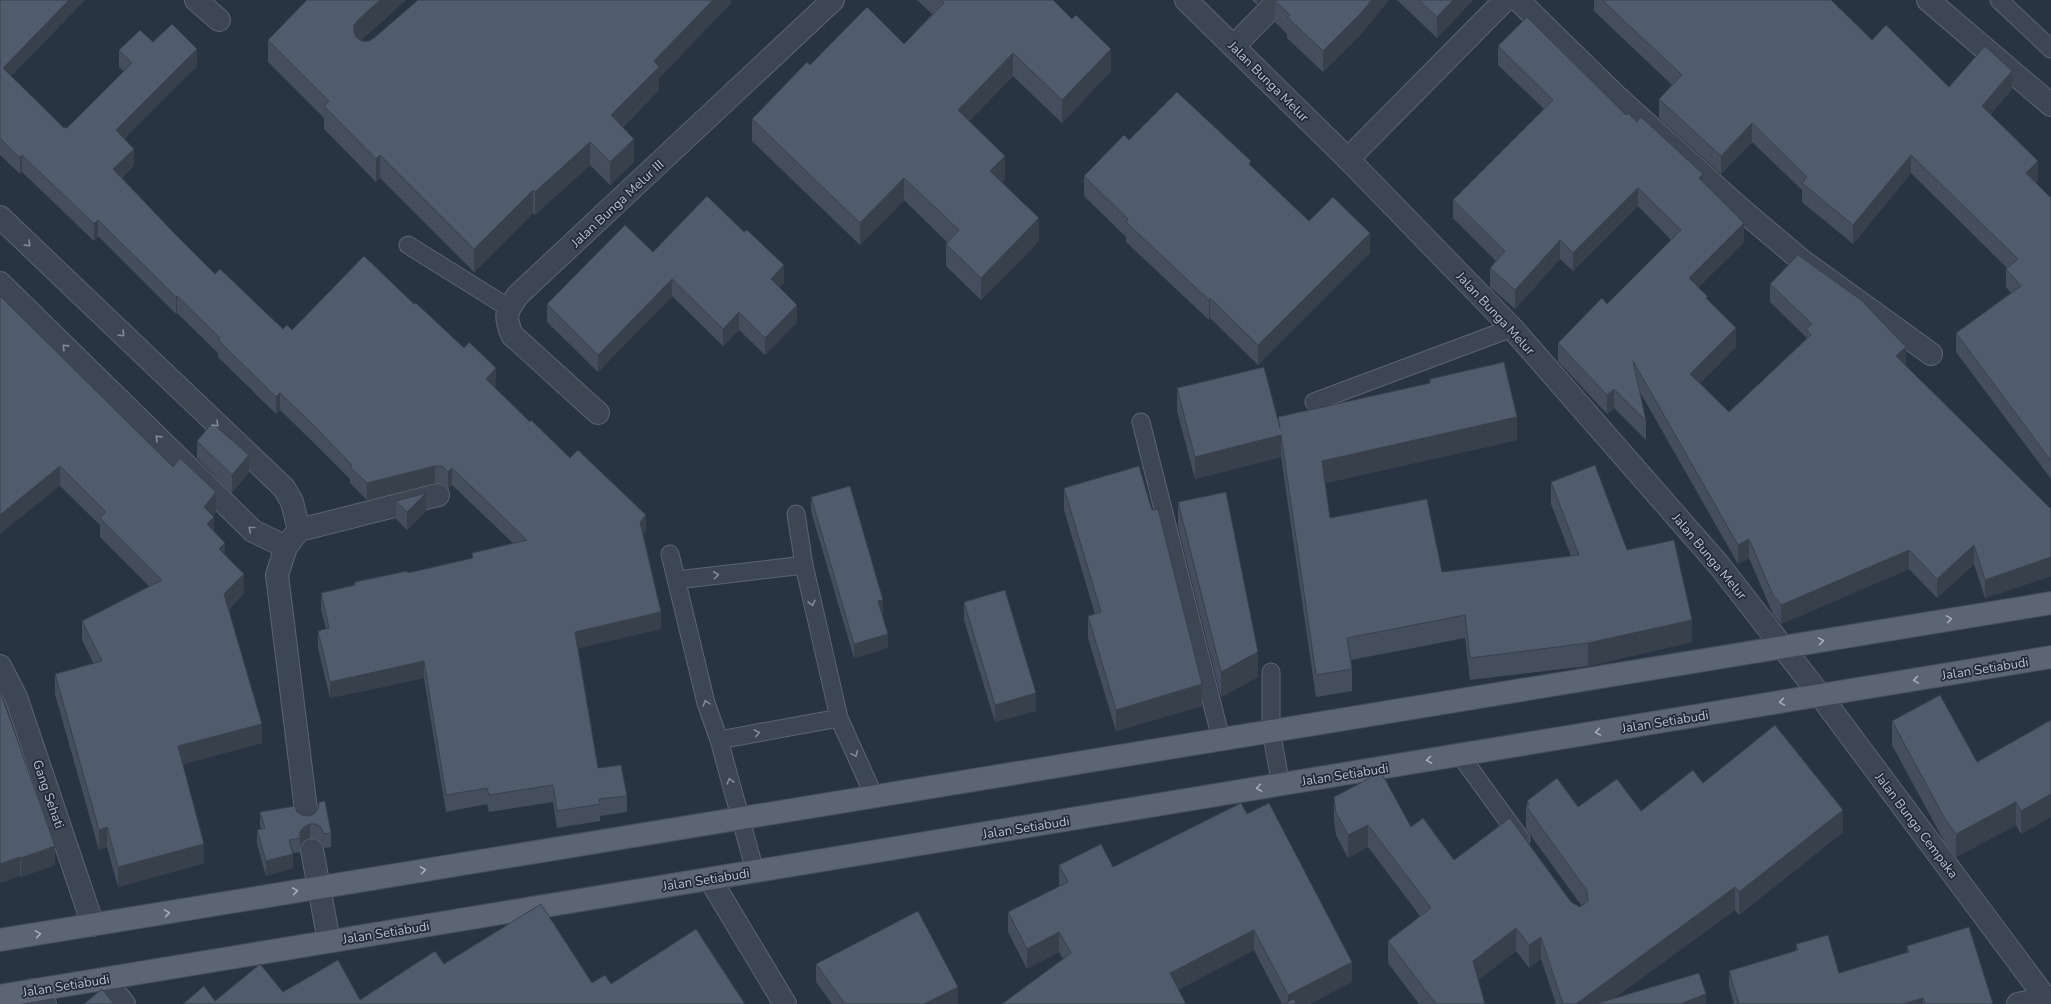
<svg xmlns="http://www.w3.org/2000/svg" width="2051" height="1004" viewBox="0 0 2051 1004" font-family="'Nunito Sans',sans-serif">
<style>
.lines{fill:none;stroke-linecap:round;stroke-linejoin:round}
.service-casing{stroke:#5c6470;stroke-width:19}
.minor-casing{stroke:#5c6470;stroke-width:24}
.tertiary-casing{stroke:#5c6470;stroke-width:24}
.primary-casing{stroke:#474f5c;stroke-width:24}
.service{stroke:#3d4653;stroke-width:17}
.minor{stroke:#3d4653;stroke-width:22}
.tertiary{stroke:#3d4653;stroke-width:22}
.primary{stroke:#5b6573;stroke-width:22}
.wall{fill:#454e5d}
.shaded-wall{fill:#38404c}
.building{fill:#505b6c;stroke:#38404c}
.oneway{stroke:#828a96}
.oneway2{stroke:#a8afbb}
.labels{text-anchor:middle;stroke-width:3.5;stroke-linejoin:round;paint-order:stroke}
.street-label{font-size:13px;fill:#bbc1cd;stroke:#222b39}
</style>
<rect width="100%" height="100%" fill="#293443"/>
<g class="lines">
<!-- service casing -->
<g class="service-casing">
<path id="service" d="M1999 0 2051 49
M408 245 509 308
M1314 402 1512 328
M1141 422 1221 739
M796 514 804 565 839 718 874 796
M670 554 706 703 719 740 755 871
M677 580 804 565
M1271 672V731L1281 785
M719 740 839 718
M1460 755 1521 839"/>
</g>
<!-- minor casing -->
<g class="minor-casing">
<path id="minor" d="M196 0 219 20
M1518 0 1617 97 1735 204 1801 260 1931 354
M1928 0 2051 105
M1234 46 1279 0
M1348 159 1505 0
M0 217 284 488 292 502 299 530
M0 283 253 531 286 547
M598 413 512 335C504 315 506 312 518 295L833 0
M0 666 16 697 93 925
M307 818 277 575 286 547 299 530 438 495
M312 850 329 941
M710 879 785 1004
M104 979 124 1004
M33 990 45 1004
M2018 1004 2046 998"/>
</g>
<!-- tertiary casing -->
<g class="tertiary-casing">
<path id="tertiary" d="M1186 0 1348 159 1512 328 1719 565 1820 695 2050 1004"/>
</g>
<!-- primary casing -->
<g class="primary-casing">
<path id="primary" d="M0 940 2051 603
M0 996 2051 657"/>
</g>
<!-- service -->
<use href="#service" class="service"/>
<!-- minor -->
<use href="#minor" class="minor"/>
<!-- tertiary -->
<use href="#tertiary" class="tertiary"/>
<!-- primary -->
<use href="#primary" class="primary"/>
</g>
<!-- wall -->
<path class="wall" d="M0 0H85L11 76 64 128H67L124 72 119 67V50L153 42 197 66 124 139 134 165 122 178 174 233 215 274 283 329 292 330 496 385 494 387 530 422 646 531 643 535 661 629 578 648 598 768 627 796V812L600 816V821L557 828 553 802 489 812 487 804 446 812 424 678 330 698 318 648V631L326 629 321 609V593L355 585V582L408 573 472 558V553L513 543 452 485 448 489 442 483H435L367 500 350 483V479L313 442 280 410 276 414 218 357V353L177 313 176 314 98 236 94 241 22 172 20 174 0 155Z
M307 0H406L361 40 362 41H369L731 0V3L659 78V90L623 127 634 162 610 185 590 165 535 215 533 213 474 272 380 178 376 182 324 129V118L268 62V40Z
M917 0H1053L1111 71 1062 123 1013 76 969 121 1005 179 1002 182 1039 241 981 300 946 266V244L947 242 904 200 860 245 752 141V119L810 65 904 44 932 14Z
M1252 0H1262L1257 5Z
M1276 0H1389L1360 35 1323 72 1287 38V34L1275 22V1Z
M1397 0H1473L1437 38Z
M1594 0H1831L1872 40 1949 87 2012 89 1990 115 2038 180 2035 182 2051 198V479L1956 352V333L2011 293 2006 287V269L2007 268 1911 173 1853 244 1802 202V190L1752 142 1721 174 1659 118V99L1672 85 1594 11Z
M1498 46 1626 115 1703 183 1744 242 1698 287 1708 300 1736 347 1700 383 1729 412 1806 339V337L1770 302V284L1906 366 2051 509V576L1985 598 1974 564 1937 598 1909 569 1781 624 1773 614 1749 558 1738 564 1640 392 1646 421V440L1614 408 1607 414 1558 361V343L1607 304 1671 240 1638 206 1573 271 1560 259 1515 309 1490 287V268L1496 261 1453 218V200L1544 109 1498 65Z
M1129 140 1251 166 1309 221 1370 253 1258 365 1210 318 1209 320 1126 242V237L1084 196V176Z
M653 252 784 283 779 288 797 322 765 355 739 330 723 346 672 296 598 372 547 322V304Z
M0 296 216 512 213 516 214 531 244 593 229 609 262 743 183 764 204 863 118 887 107 847 99 850 55 694V674L94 664 82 640V621L149 586 100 537V525L60 486Z
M1430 379 1517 440 1325 483 1330 518 1442 572 1571 556 1551 504V482L1627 550 1692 642 1588 666 1470 680 1465 638 1351 660 1352 669V691L1316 697 1281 457 1195 479 1177 411V388L1278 422V417L1430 383Z
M197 441 249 472 232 493 197 458Z
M1064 488 1202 706 1116 731 1088 638V616L1095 614 1064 510Z
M811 497 883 614H882L888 648 854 658 811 511Z
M396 501 426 511 407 530 396 519Z
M1178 502 1258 677 1221 697 1178 527Z
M964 602 1036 711 995 722 964 620Z
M0 691 55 865 21 877 20 875 0 883Z
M2051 720V817L2021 834 2016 825 1956 857 1945 843 1892 745V721L1977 762Z
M1703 783 1843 832 1739 915 1735 910 1614 998 1706 1004H1556L1541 959 1529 968 1516 951 1478 980 1485 1004H1419L1388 963V941L1420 916 1368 847 1348 858 1336 835 1334 820V797L1411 827 1454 860 1571 902 1580 907 1581 905 1526 829V806L1527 805V801L1578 807 1641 811Z
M260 812H297L302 815 331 833V847L324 848 321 842 316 838H310L304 841 300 846V852L293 853V868L266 876 257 844V830L261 829 260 826Z
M1247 814 1352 982 1309 1004H1282L1254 950 1179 989 1063 959 1059 952 1027 969 1008 932V912L1060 886 1059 885V865L1113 867Z
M1796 944 1839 973 1907 952V946L1993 1004H1734L1729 987V971L1796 951Z
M816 964 958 1004H832L816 982Z"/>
<!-- shaded-wall -->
<path class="shaded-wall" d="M69 0H85L3 84V68Z
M380 0H406L358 43 354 48V25L358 20Z
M713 0H731V3L659 78V90L611 138V115L654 61Z
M1257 0H1262L1257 5Z
M1372 0H1389L1360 35 1323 72V51Z
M1453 0H1473L1437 38V17Z
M197 49V66L116 147V130Z
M1111 49V71L1062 123V100Z
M1013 53V76L958 133V110Z
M2012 71V89L1982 125V106Z
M1752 123V142L1721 174V156Z
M634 139V162L610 185V162Z
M590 142V165L535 215V192Z
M134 149V165L113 186V169Z
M22 155V172L20 174V158Z
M380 155V178L376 182V159Z
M1911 155V173L1853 244V225Z
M1005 156V179L990 194V171Z
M2038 161V180L2026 192V173Z
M1703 174V192L1699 178Z
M904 178V200L860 245V223Z
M1638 188V206L1573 271V253Z
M533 190V213L474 272V249Z
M1039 218V241L981 300V278Z
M98 220V236L94 241V224Z
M1744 223V242L1689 297V278Z
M1370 233V253L1258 365V345Z
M1560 240V259L1515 309V290Z
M784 265V283L771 297V279Z
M672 279V296L598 372V355Z
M177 296V313L176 314V297Z
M1210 298V318L1209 320V300Z
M797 305V322L765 355V338Z
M739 312V330L723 346V329Z
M1736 328V347L1690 392V374Z
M1906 347V366L1896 356Z
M496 368V385L486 396V379Z
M1614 389V408L1607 414V395Z
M280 393V410L276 414V397Z
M1517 417V440L1322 484V461Z
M1281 435V457L1195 479V457Z
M249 455V472L232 493V475Z
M60 466V486L0 534V515Z
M435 466V483L367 500V483Z
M452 468V485L448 489V472Z
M216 492V512L204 526V507Z
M426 493V511L407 530V512Z
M646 515V531L640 538V522Z
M214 517V536L207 524Z
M1749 539V558L1738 564V545Z
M225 543V562L219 549Z
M1974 545V564L1937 598V579Z
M1909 550V569L1781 624V605Z
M2051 557V576L1985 598V580Z
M244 574V593L224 613V594Z
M883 600V614L878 615V601Z
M661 612V629L575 649V632Z
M1692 620V642L1588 666V643Z
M888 634V648L854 658V644Z
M1258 652V677L1221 697V672Z
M424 661V678L330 698V682Z
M1202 684V706L1116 731V710Z
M1036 693V711L995 722V705Z
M262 724V743L178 765V746Z
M2051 794V817L2021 834V811Z
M2016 802V825L1956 857V834Z
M1843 810V832L1739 915V892Z
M310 824V838L304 841 300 846V852V832L304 827Z
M1368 825V847L1348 858V835Z
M107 827V847L99 850V830Z
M204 844V863L118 887V867Z
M55 846V865L21 877V858Z
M293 854V868L266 876V861Z
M20 857V875L0 883V864Z
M1735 887V910L1606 1004H1576Z
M1516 928V951L1473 984V961Z
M1254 930V950L1170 993V973Z
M1059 932V952L1027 969V949Z
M1541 937V959L1529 968V945Z
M1352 962V982L1309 1004H1288V995Z
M958 987V1004H924Z
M1706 994V1004H1680Z
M1923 998V1004H1903Z"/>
<!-- building -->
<path class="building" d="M0 0H69L3 68 64 128 65 127 67 128 132 63 119 50 140 30 153 42 172 24 197 49 116 130 134 149 113 169 174 233 215 274 220 269 283 329 287 325 292 330 364 256 414 304 416 303 464 348 469 342 496 368 486 379 530 422 531 420 570 458 578 450 646 515 640 522 661 612 575 632 598 768 621 765 627 796 599 799 600 804 557 811 553 785 489 795 487 788 446 795 424 661 330 682 318 631 329 628 321 593 355 585V582L407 571 408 573 473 558 472 553 527 540 452 468 448 472 442 466H435L367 483 350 467 352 465 313 425 280 393 276 397 218 340 220 338 177 296 176 297 98 220 94 224 22 155 20 158 0 138Z
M307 0H380L358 20 354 25V32L356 37 362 41H369L374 38 418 0H713L654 61 659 67 611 115 634 139 610 162 590 142 535 192 533 190 474 249 380 155 376 159 324 106 329 101 268 40Z
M941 0H1053L1072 19 1076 15 1111 49 1062 100 1013 53 958 110 1005 156 990 171 1039 218 981 278 946 244 959 230 904 178 860 223 752 119 807 62 810 65 867 7 904 44 944 3Z
M1276 0H1372L1360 14 1323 51 1287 17 1290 15 1275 1Z
M1419 0H1453L1437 17Z
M1602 0H1831L1872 40 1886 25 1949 87 1985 46 2012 71 1982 106 2038 161 2026 173 2051 198V461L1956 333 2021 286 2006 269 2018 259 1911 155 1853 225 1802 183 1807 177 1752 123 1721 156 1659 99 1682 75Z
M1527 17 1626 115 1628 113 1637 122 1641 117 1703 174 1699 178 1744 223 1689 278 1708 297 1706 298 1736 328 1690 374 1729 412 1811 335 1806 329 1812 324 1770 284 1798 255 1861 300 1906 347 1896 356 2051 509V557L1985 580 1974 545 1937 579 1909 550 1781 605 1773 595 1749 539 1738 545 1633 361 1646 421 1614 389 1607 395 1558 343 1602 298 1607 304 1681 230 1638 188 1573 253 1560 240 1515 290 1490 268 1505 251 1453 200 1553 100 1498 46Z
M1177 92 1251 161 1249 164 1309 221 1333 197 1370 233 1258 345 1210 298 1209 300 1126 222 1128 219 1084 176 1124 135 1129 140Z
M707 196 744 232 747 230 784 265 771 279 797 305 765 338 739 312 723 329 672 279 598 355 547 304 625 225 653 252Z
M0 296 173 467 180 458 216 492 204 507 214 517 207 524 225 543 219 549 244 574 224 594 262 724 178 746 204 844 118 867 107 827 99 830 55 674 102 661 82 621 162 580 100 518 106 512 60 466 0 515Z
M1504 362 1517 417 1322 461 1330 518 1427 499 1442 572 1579 555 1551 482 1595 465 1627 550 1674 540 1692 620 1588 643 1470 658 1465 615 1347 638 1352 669 1316 675 1281 435 1195 457 1177 388 1264 367 1280 428 1278 417 1430 383V379Z
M212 423 249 455 232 475 197 441Z
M1139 466 1152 510 1158 509 1202 684 1116 710 1088 616 1101 612 1064 488Z
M850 486 883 600 878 601 888 634 854 644 811 497Z
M1226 492 1258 652 1221 672 1178 502Z
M426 493 407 512 396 501Z
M1005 590 1036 693 995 705 964 602Z
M0 691 55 846 21 858 20 857 0 864Z
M1940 695 1977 762 2051 720V794L2021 811 2016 802 1956 834 1945 819 1892 721Z
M1775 725 1843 810 1739 892 1735 887 1576 1004H1563L1541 937 1529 945 1516 928 1473 961 1485 1004H1436L1388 941 1431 908 1368 825 1348 835 1336 813 1334 797 1381 772 1411 827 1423 818 1454 860 1510 818 1571 902 1580 907 1588 901 1587 891 1526 806 1529 804 1527 801 1557 778 1578 807 1617 779 1641 811 1693 770 1703 783Z
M325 801 331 833 324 834 321 827 316 824H310L304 827 300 832V838L289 840 293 854 266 861 257 830 265 828 260 812 295 806 297 812 302 815 309 816 314 814 318 809 319 802Z
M1241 803 1247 814 1269 803 1352 962 1288 995 1254 930 1170 973 1186 1004H1002L1071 953 1059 932 1027 949 1008 912 1068 882 1059 865 1101 844 1113 867Z
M541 904 592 983 605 975 611 984 696 929 745 1004H183L204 986 215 1001 260 964 283 992 338 960 360 1000 435 951 444 964Z
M918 911 958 987 924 1004H845L816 964Z
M1969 927 1993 1004H1925L1923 998 1903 1004H1739L1729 971 1798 950 1796 944 1828 935 1839 973 1909 952 1907 946Z
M1699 973 1706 994 1680 1004H1595Z
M102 989 114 1004H84Z
M1294 999 1296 1004H1284Z"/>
<!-- one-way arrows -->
<defs><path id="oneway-chevron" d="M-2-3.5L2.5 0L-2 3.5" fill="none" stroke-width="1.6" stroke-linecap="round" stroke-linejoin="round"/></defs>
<g class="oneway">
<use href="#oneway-chevron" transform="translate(28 244) rotate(44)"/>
<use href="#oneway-chevron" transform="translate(122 334) rotate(44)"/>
<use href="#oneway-chevron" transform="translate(65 347) rotate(-136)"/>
<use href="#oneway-chevron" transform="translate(216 424) rotate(44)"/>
<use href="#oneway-chevron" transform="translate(158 438) rotate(-136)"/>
<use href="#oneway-chevron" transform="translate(251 529) rotate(-141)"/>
<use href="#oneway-chevron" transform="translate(716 575) rotate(-7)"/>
<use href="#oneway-chevron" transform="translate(812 603) rotate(77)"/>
<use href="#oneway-chevron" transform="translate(706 703) rotate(-106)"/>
<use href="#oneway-chevron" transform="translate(757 733) rotate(-11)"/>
<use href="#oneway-chevron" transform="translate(855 754) rotate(66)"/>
<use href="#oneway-chevron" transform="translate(730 781) rotate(-105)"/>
</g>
<g class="oneway2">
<use href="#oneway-chevron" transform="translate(1949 619) rotate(-9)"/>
<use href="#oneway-chevron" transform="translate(1821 641) rotate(-9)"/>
<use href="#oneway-chevron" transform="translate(1916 680) rotate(171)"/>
<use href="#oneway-chevron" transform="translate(1782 702) rotate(171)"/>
<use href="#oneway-chevron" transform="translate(1598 732) rotate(171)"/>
<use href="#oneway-chevron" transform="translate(1429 760) rotate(171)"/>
<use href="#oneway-chevron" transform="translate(1259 788) rotate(171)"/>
<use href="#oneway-chevron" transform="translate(423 870) rotate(-9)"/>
<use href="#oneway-chevron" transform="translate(295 891) rotate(-9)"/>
<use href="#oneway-chevron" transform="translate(167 913) rotate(-9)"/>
<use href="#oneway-chevron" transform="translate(38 934) rotate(-9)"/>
</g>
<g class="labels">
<!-- street labels -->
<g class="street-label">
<text transform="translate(1269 81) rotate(45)" y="5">Jalan Bunga Melur</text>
<text transform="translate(617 203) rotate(-43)" y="5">Jalan Bunga Melur III</text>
<text transform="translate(1496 313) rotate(47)" y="5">Jalan Bunga Melur</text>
<text transform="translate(1710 556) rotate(50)" y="5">Jalan Bunga Melur</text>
<text transform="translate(1985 668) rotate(-9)" y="5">Jalan Setiabudi</text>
<text transform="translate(1665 721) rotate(-9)" y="5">Jalan Setiabudi</text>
<text transform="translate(1345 774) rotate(-9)" y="5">Jalan Setiabudi</text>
<text transform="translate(49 794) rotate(71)" y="5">Gang Sehati</text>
<text transform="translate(1917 825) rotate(53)" y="5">Jalan Bunga Cempaka</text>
<text transform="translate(1026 827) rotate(-9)" y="5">Jalan Setiabudi</text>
<text transform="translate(706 879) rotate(-9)" y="5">Jalan Setiabudi</text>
<text transform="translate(386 932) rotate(-9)" y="5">Jalan Setiabudi</text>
<text transform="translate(66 985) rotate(-9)" y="5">Jalan Setiabudi</text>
</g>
</g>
</svg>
